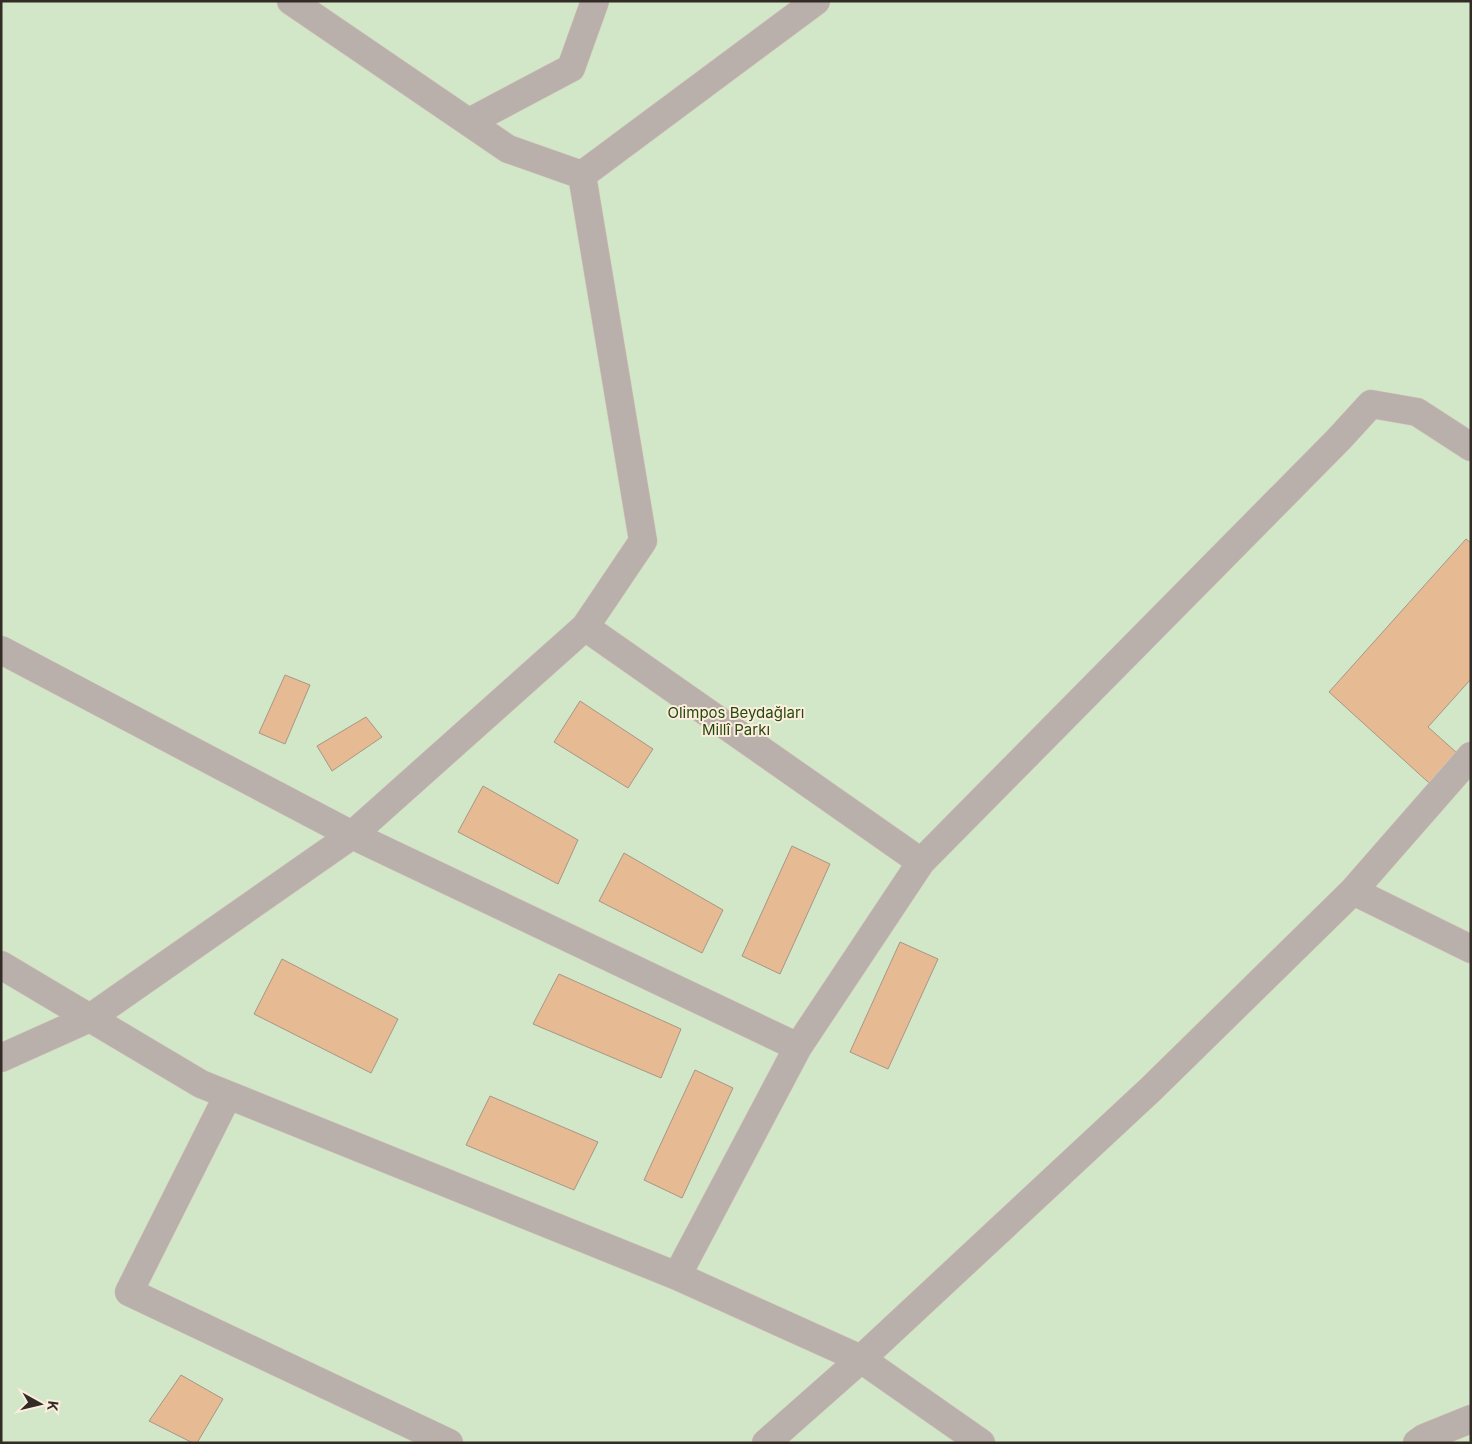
<svg xmlns="http://www.w3.org/2000/svg" width="1472" height="1444" viewBox="0 0 1472 1444" font-family="Inter,sans-serif">
<style>
.green{fill:#d1e7c8}
.building{fill:#e6ba93;stroke:#a89686}
.lines{fill:none;stroke-linecap:round;stroke-linejoin:round}
.street-casing{stroke:#d9cabe;stroke-width:29}
.street{stroke:#bab0ab;stroke-width:28}
.labels{text-anchor:middle;stroke-width:4;stroke-linejoin:round;paint-order:stroke}
.park-label{font-size:15px;fill:#234b0a;stroke:#fdeddf}
</style>
<rect width="100%" height="100%" fill="#fdeddf"/>
<!-- green -->
<path class="green" d="M1 1H1471V1443H1Z"/>
<!-- building -->
<path class="building" d="M1466 539 1471 543V679L1428 727 1466 761 1439 792 1329 692Z
M285 675 310 685 285 744 259 733Z
M580 701 653 749 628 788 554 742Z
M366 717 382 737 332 771 317 746Z
M483 786 578 840 558 884 458 832Z
M792 846 830 864 780 974 742 956Z
M624 853 723 910 702 953 599 901Z
M900 942 938 959 888 1069 850 1052Z
M282 959 398 1019 371 1073 254 1014Z
M559 974 681 1029 661 1078 533 1024Z
M695 1070 733 1088 682 1198 644 1180Z
M490 1096 598 1142 574 1190 466 1145Z
M181 1375 223 1399 197 1443H193L149 1421Z"/>
<g class="lines">
<!-- street casing -->
<g class="street-casing">
<path id="street" d="M291 1 508 149 582 175 816 1
M469 122 571 68 595 1
M585 627 921 862
M1 650 352 835 798 1047
M1353 891 1471 949
M1 965 90 1018 352 835 585 627 643 541 582 175
M1 1058 90 1018 201 1084 677 1276 861 1359 981 1443
M228 1095 129 1292 449 1443
M677 1276 798 1047 921 862 1338 440 1371 404 1417 412 1471 447
M766 1443 861 1359 1151 1089 1353 891 1471 756
M1417 1443 1424 1438 1471 1419"/>
</g>
<!-- street -->
<use href="#street" class="street"/>
</g>
<g class="labels">
<!-- park labels -->
<g class="park-label">
<text x="736" y="718">Olimpos Beydağları<tspan x="736" dy="17">Millî Parkı</tspan></text>
</g>
</g>
<!-- border -->
<rect width="1472" height="1444" fill="none" stroke="#332b25" stroke-width="5"/>
<!-- north arrow -->
<g transform="translate(40 1404) rotate(98)" stroke="#fdeddf" stroke-width="4" paint-order="stroke">
<path d="M0-4L9 19L0 12L-9 19Z" fill="#332b25"/>
<text y="-8" font-size="14" font-weight="bold" text-anchor="middle" fill="#332b25">K</text>
</g>
</svg>
